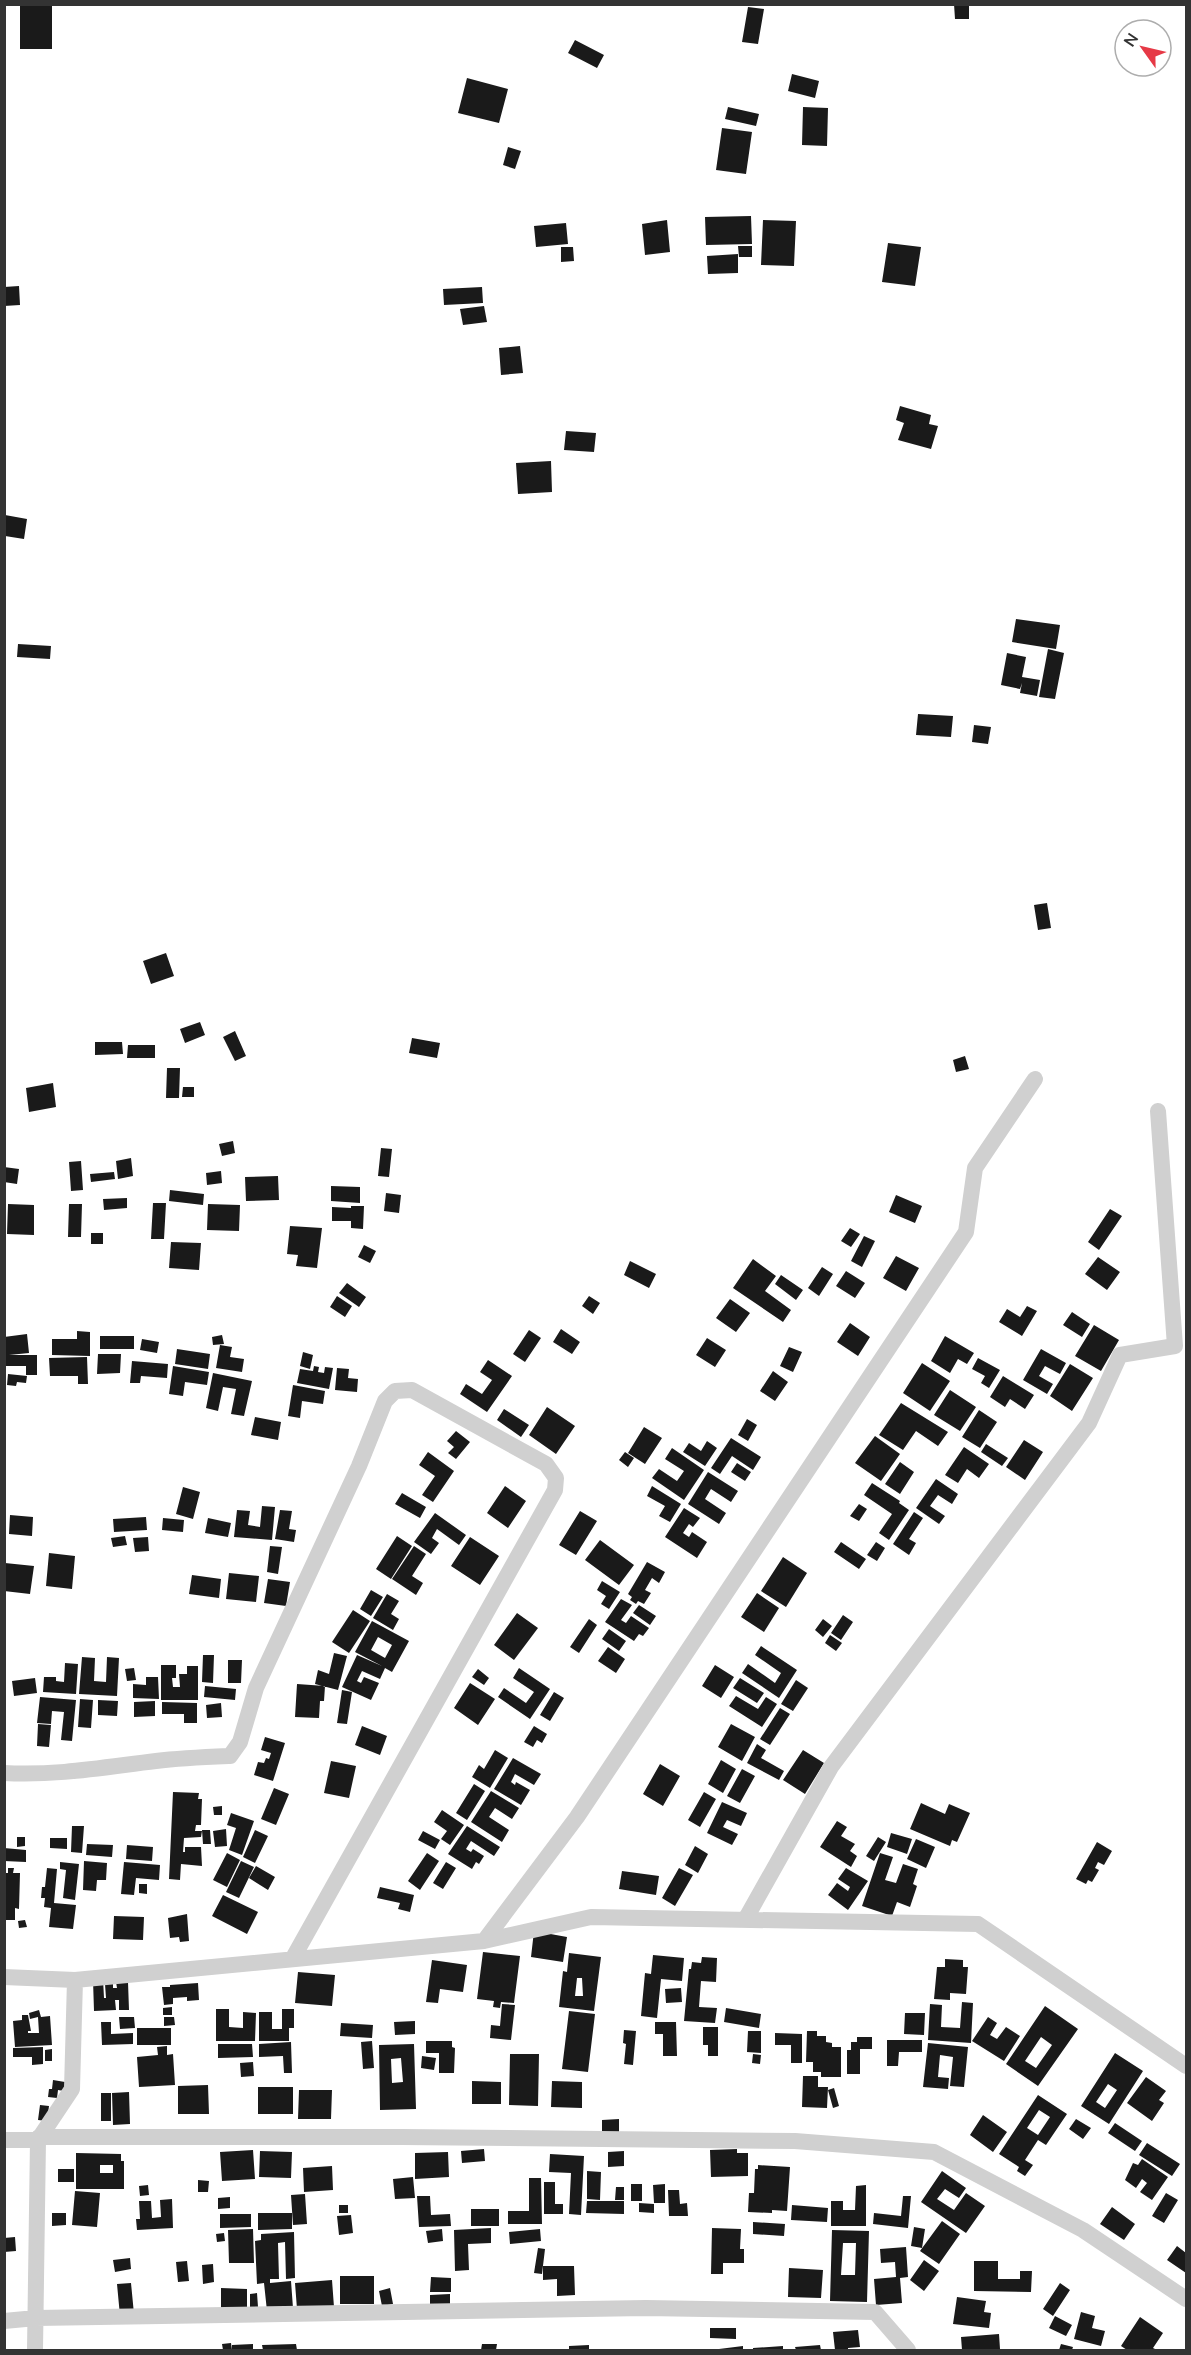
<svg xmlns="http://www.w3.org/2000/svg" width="1191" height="2355" viewBox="0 0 1191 2355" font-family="Mulish,sans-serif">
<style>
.building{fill:#1a1a1a;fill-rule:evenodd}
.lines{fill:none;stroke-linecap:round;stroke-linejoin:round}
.street{stroke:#d0d0d0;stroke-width:16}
</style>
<rect width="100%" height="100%" fill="#fff"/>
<!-- building -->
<path class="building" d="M20 4H52V49H20Z
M954 4H969V19H955Z
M748 7 764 9 758 44 742 42Z
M575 40 604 55 597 68 568 53Z
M792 74 819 81 815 98 788 91Z
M467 78 508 89 499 123 458 113Z
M728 107 759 114 756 126 725 119Z
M803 107 828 108 827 146 802 145Z
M722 128 752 132 746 174 716 170Z
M508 147 521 151 515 169 503 165Z
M751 216 752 244 706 245 705 217Z
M667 220 670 252 645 255 642 224Z
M763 220 796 221 794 266 761 265Z
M566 223 568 244 536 247 534 226Z
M888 243 921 247 915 286 882 282Z
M738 246H752V257H739Z
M561 247H573L574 261 561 262Z
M738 254V273L708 274 707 256Z
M19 286 20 305 4 306V287Z
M482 287 483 303 444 305 443 289Z
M484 306 487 322 463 325 460 309Z
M520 346 523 373 501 375 499 348Z
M900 406 931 415 929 424 938 426 931 449 898 440 904 423 896 420Z
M566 431 596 433 594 452 564 450Z
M551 461 552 492 518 494 516 463Z
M5 515 27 519 24 539 5 536Z
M1016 619 1060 625 1056 649 1012 642Z
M18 644 51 646 50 659 17 657Z
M1048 649 1064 653 1055 699 1039 697Z
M1007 653 1026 657 1022 677 1040 680 1037 696 1020 693 1022 683 1020 689 1001 685Z
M918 714 953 716 951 737 916 735Z
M974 725 991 727 988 744 972 742Z
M1047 903 1051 928 1038 930 1034 905Z
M166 953 174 976 151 984 143 961Z
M200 1022 205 1035 185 1043 180 1029Z
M235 1031 246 1056 235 1061 223 1037Z
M412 1038 440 1043 437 1058 409 1053Z
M95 1042H122L123 1054 95 1055Z
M128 1045H155V1058H127Z
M965 1056 969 1069 956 1072 953 1060Z
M167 1068H180L179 1098H166Z
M53 1083 56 1107 29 1112 26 1088Z
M183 1087H194V1097H182Z
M233 1141 235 1153 222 1156 219 1144Z
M381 1148 392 1149 389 1177 378 1176Z
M131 1158 133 1176 118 1179 116 1161Z
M81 1161 83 1190 71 1191 69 1162Z
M4 1167 19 1169 17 1184 4 1182Z
M221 1171 222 1183 207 1185 206 1173Z
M114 1172 115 1179 91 1182 90 1174Z
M278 1176 279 1200 246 1201 245 1177Z
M331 1186 360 1187V1203L331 1201Z
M170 1190 204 1194 203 1205 169 1201Z
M386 1193 401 1195 399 1213 384 1211Z
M896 1195 922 1206 915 1223 889 1212Z
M127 1198V1208L104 1210 103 1199Z
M153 1203H166L164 1239H151Z
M8 1204 34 1205V1235L7 1234Z
M69 1204H82L81 1237H68Z
M208 1204 240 1205 239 1231 207 1230Z
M351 1206H364L363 1229 351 1228V1221H332V1207L351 1208Z
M1110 1209 1122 1216 1099 1250 1088 1242Z
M290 1226 322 1228 317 1268 296 1266 298 1255 287 1254Z
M850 1228 860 1234 851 1247 841 1241Z
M91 1233H103V1244H91Z
M864 1236 875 1241 862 1267 851 1261Z
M171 1242 201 1243 199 1270 169 1268Z
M364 1245 376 1251 370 1263 358 1257Z
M896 1256 919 1268 906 1291 883 1278Z
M1098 1257 1120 1272 1107 1290 1085 1274Z
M753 1259 776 1276 765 1291 791 1310 783 1322 733 1288Z
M630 1261 656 1274 649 1288 624 1275Z
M822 1267 833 1274 819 1296 808 1288Z
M846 1271 865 1283 855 1298 836 1286Z
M781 1275 803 1290 796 1300 775 1284Z
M347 1283 366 1297 359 1307 339 1293Z
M337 1296 352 1306 345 1317 330 1307Z
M589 1296 600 1303 593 1314 582 1306Z
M730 1299 750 1313 736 1332 716 1318Z
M1027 1306 1037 1311 1022 1336 999 1322 1007 1309 1020 1317Z
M1072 1312 1090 1324 1082 1337 1063 1325Z
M850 1323 870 1337 858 1356 837 1342Z
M1094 1325 1119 1340 1101 1371 1075 1356Z
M561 1329 580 1342 572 1354 553 1342Z
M529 1330 541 1338 525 1362 513 1354Z
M77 1331 90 1332V1356L52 1355V1339H77Z
M27 1334 29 1353 9 1355H37V1375H26V1366H5L4 1337Z
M222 1335 224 1344 213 1345 212 1337Z
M100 1336H134V1349H100Z
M945 1336 974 1353 967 1364 958 1359 950 1373 931 1361Z
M707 1338 726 1350 715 1367 696 1355Z
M142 1339 159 1342 157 1353 140 1350Z
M220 1345 232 1347 230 1357 244 1359 242 1372 216 1368Z
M789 1347 802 1352 793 1372 780 1366Z
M177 1349 210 1354 208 1369 175 1364Z
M1041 1349 1066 1363 1060 1374 1045 1366 1039 1376 1053 1384 1047 1394 1023 1380Z
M303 1352 313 1355 310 1369 300 1366Z
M98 1354H121L120 1373 97 1374Z
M87 1357 88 1384H78V1376H50L49 1358Z
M978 1358 1000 1370 989 1388 981 1383 985 1376 972 1369Z
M488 1360 512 1376 487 1412 460 1394 466 1384 482 1394 492 1380 480 1372Z
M132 1361 168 1364 167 1378 141 1376 140 1383H130Z
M922 1363 950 1381 930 1411 903 1393Z
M1070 1364 1093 1378 1072 1411 1050 1396Z
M173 1366 209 1372 207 1385 185 1382 183 1396 169 1394Z
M314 1366 319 1367 318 1372 324 1373 325 1367 333 1368 329 1389 297 1383 300 1369 313 1371Z
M337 1368 349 1369 348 1378 358 1379 357 1392 335 1390Z
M773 1371 788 1382 775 1401 760 1391Z
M213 1373 252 1381 244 1416 231 1414 236 1389 223 1387 218 1411 206 1408Z
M8 1374 27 1376 26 1383 17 1382 16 1386 7 1385Z
M1003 1376 1034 1395 1025 1409 1010 1399 1005 1407 990 1397Z
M293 1385 325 1391 323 1404 302 1401 300 1418 288 1416Z
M950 1390 976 1407 960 1431 934 1415Z
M901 1403 948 1432 938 1446 916 1431 903 1450 879 1435Z
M547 1407 575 1426 556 1454 529 1435Z
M504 1409 529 1425 521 1437 497 1420Z
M979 1410 997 1422 980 1448 962 1437Z
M255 1417 281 1422 278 1440 251 1435Z
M747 1419 757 1425 748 1441 738 1435Z
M644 1427 662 1438 645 1464 628 1453Z
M456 1431 470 1442 456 1459 448 1453 454 1447 447 1441Z
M875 1436 900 1454 881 1481 855 1463Z
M731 1438 761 1457 753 1470 732 1456 720 1474 711 1468Z
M1024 1440 1043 1452 1025 1480 1006 1467Z
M707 1441 717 1448 705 1466 683 1452 689 1443 701 1451Z
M986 1444 1008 1458 1002 1466 981 1452Z
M964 1447 989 1464 979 1478 967 1469 958 1483 945 1475Z
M672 1448 704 1470 684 1500 652 1478 659 1469 677 1481 684 1471 665 1459Z
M428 1452 454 1471 433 1502 422 1495 435 1476 419 1465Z
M625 1452 634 1458 628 1467 619 1460Z
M900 1462 914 1472 900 1494 885 1484Z
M737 1463 751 1472 745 1481 731 1472Z
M708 1472 738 1491 731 1502 711 1489 705 1499 726 1513 719 1524 688 1504Z
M936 1479 958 1494 952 1504 938 1495 930 1506 945 1516 939 1524 916 1508Z
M872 1483 900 1501 899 1503 909 1510 889 1540 879 1533 892 1514 864 1495Z
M505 1486 526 1501 508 1528 487 1513Z
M652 1486 681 1504 670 1522 659 1516 665 1506 647 1496Z
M183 1487 200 1492 193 1519 176 1514Z
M402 1493 426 1507 420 1518 395 1504Z
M859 1504 867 1509 859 1521 850 1516Z
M262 1506 275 1507 272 1540 234 1537 237 1510 250 1511 248 1525 260 1527Z
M684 1508 700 1518 693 1527 689 1524 683 1533 689 1537 692 1532 707 1542 697 1558 665 1537Z
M280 1510 292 1511 289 1529 296 1530 294 1542 275 1539Z
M580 1511 597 1521 576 1555 559 1545Z
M914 1512 923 1518 909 1539 916 1543 909 1555 893 1544Z
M435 1513 466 1535 459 1545 437 1529 432 1538 439 1543 431 1554 414 1542Z
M10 1515 33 1517 32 1536 9 1534Z
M146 1517 147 1530 114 1532 113 1519Z
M163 1518 184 1520 183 1532 162 1530Z
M208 1518 231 1523 228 1537 205 1533Z
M125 1536 127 1545 113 1547 111 1538Z
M397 1536 412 1546 391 1579 376 1569Z
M148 1537 149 1551 135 1552 133 1538Z
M470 1537 499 1556 480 1585 451 1566Z
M600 1540 634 1565 619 1585 585 1560Z
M841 1542 866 1559 859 1569 834 1552Z
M876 1542 885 1548 877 1561 867 1555Z
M270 1546 282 1547 278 1574 267 1572Z
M414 1546 426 1554 412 1576 423 1583 416 1595 392 1579Z
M49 1553 75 1556 72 1589 46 1586Z
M783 1557 807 1573 786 1607 761 1591Z
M647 1562 665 1572 659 1583 652 1578 645 1590 651 1593 644 1604 638 1601 636 1604 630 1600 632 1597 628 1594Z
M5 1563 34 1566 30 1594 4 1591Z
M229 1573 259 1576 256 1602 226 1599Z
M192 1575 221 1579 219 1598 189 1594Z
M268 1579 290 1582 286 1606 264 1603Z
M602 1581 620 1592 609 1609 601 1604 606 1596 597 1590Z
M371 1590 383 1597 371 1616 360 1609Z
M757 1593 779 1608 764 1632 741 1617Z
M387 1594 399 1601 391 1614 399 1619 393 1630 373 1618Z
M621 1599 632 1605 621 1620 626 1623 631 1616 649 1628 643 1636 639 1634 634 1641 605 1622Z
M639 1605 656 1616 650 1625 633 1613Z
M353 1610 370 1621 349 1653 332 1642Z
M517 1613 538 1628 514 1660 494 1645Z
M843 1615 853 1622 841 1640 831 1633Z
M589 1619 597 1625 579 1653 570 1647Z
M823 1619 832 1626 823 1637 815 1630Z
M372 1621 409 1641 392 1672 385 1668 380 1679 362 1671 357 1681 361 1683 364 1677 379 1683 371 1700 342 1687 357 1655 382 1666 355 1652ZM378 1637 392 1645 385 1658 371 1650Z
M609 1629 626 1641 619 1651 602 1639Z
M830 1635 842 1643 836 1651 825 1643Z
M761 1646 797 1670 779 1698 742 1673 748 1664 775 1683 781 1673 755 1655Z
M608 1647 625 1659 616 1673 598 1661Z
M334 1653 347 1656 338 1690 315 1684 318 1670 329 1674Z
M203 1655H214L213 1683 202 1682Z
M82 1657 95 1658 94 1681 106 1682 107 1657 119 1658 117 1696 79 1694Z
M228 1660H242L241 1683H228Z
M65 1663 78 1664 76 1694 43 1692 44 1677H56V1681L64 1682Z
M161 1665H176V1678H172L173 1687H180L179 1674H187V1666H198V1700H161Z
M715 1665 734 1677 721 1698 702 1686Z
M134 1668 136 1680 127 1681 125 1669Z
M519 1668 550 1689 530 1719 498 1697 504 1688 526 1703 534 1692 513 1678Z
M478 1669 489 1678 484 1685 472 1677Z
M146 1677H158L159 1699 133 1698V1684L146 1685Z
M35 1678 37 1693 14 1696 12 1681Z
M740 1678 764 1693 757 1703 733 1688Z
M796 1680 808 1688 793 1711 781 1704Z
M470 1683 495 1699 478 1725 454 1708Z
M297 1684 325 1686 324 1701H320L319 1718 295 1717Z
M205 1686 236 1689 235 1700 204 1697Z
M342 1690 352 1692 347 1724 337 1723Z
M554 1692 564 1698 550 1721 540 1715Z
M736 1696 758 1709 766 1697 777 1704 762 1727 729 1706Z
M40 1697 76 1700 72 1741 61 1740 64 1712 52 1711 51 1724 37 1723Z
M80 1699 93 1700 91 1728 78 1727Z
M98 1700 118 1701 117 1716 98 1715Z
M155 1701V1716L134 1717V1702Z
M162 1702 197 1703V1723H184V1714H162Z
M221 1703 222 1717 207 1718 206 1705Z
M780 1708 790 1714 770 1745 760 1739Z
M38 1724 51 1725 49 1747 37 1746Z
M731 1724 755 1737 742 1761 718 1747Z
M362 1726 387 1736 380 1755 355 1745Z
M534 1726 547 1734 542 1743 537 1740 533 1747 524 1742Z
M265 1737 285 1743 273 1781 254 1775 258 1762 264 1763 266 1758 269 1759 271 1753 261 1750Z
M757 1744 766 1750 761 1758 784 1771 779 1780 747 1763Z
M495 1750 508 1758 490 1788 472 1777 479 1765 484 1769Z
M803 1750 824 1763 805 1794 783 1780Z
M513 1758 541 1774 534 1785 515 1774 511 1782 515 1785 516 1782 530 1790 521 1805 494 1789Z
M721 1760 736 1769 723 1793 708 1784Z
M331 1761 356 1766 349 1798 324 1793Z
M660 1764 680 1776 663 1806 643 1794Z
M742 1769 755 1776 740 1803 727 1796Z
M474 1784 485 1791 467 1820 456 1813Z
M274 1788 289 1794 276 1825 261 1819Z
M491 1791 519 1808 512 1819 495 1808 489 1817 509 1830 502 1842 471 1822Z
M173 1792 199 1793 198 1799H202L201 1825H196L195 1831H202L201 1837 184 1838 183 1852H185V1847H201L202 1866 181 1864 180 1880 169 1879Z
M704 1792 716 1799 700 1827 688 1820Z
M722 1802 747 1813 741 1826 727 1820 723 1827 738 1834 732 1845 707 1833Z
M921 1803 945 1814 949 1804 970 1813 957 1842 952 1840 950 1846 910 1829Z
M222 1806V1815H214L213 1807Z
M442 1810 464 1825 450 1845 441 1839 447 1831 434 1822Z
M231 1813 254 1821 242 1855 229 1850 236 1828 227 1825Z
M837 1821 847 1827 841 1836 855 1844 850 1851 857 1856 851 1867 820 1847Z
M72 1826H84L82 1853 71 1852Z
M467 1826 500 1847 494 1856 471 1841 466 1849 471 1852 473 1849 484 1856 479 1864 476 1862 472 1869 448 1854Z
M226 1829 227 1846 215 1847 213 1831Z
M202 1830H210L211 1844H203Z
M255 1830 268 1836 255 1863 243 1857Z
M423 1831 440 1840 435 1849 418 1840Z
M891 1833 912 1839 907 1854 887 1847Z
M17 1837H25V1846L17 1847Z
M878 1837 886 1842 874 1861 866 1856Z
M50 1838H67V1849L50 1848Z
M916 1839 935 1847 926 1868 907 1859Z
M1097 1842 1112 1851 1104 1865 1098 1862 1095 1868 1099 1870 1092 1882 1088 1880 1086 1884 1076 1879Z
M87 1844 113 1845 112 1857 86 1855Z
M127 1845 153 1847 152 1861 126 1859Z
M695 1846 708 1854 698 1873 685 1865Z
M4 1848 26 1850V1862L4 1861Z
M227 1853 240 1860 227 1887 213 1880Z
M427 1853 439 1861 420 1890 408 1881Z
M880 1853 893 1857 885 1880 896 1883 903 1864 918 1869 913 1884 917 1886 910 1907 897 1902 892 1916 862 1906Z
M84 1861 107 1863 106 1880H97L96 1891 83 1890Z
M241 1861 254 1867 239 1898 226 1892Z
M60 1862 79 1864 75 1900 63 1898 66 1870 60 1869Z
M124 1862 160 1865 159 1880 136 1878 134 1895 121 1894Z
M446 1862 456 1868 443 1889 433 1883Z
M256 1866 275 1877 268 1890 249 1878Z
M8 1868H14L13 1873H20L19 1909 15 1908V1920H4V1873H8Z
M47 1868 57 1869 54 1903 76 1905 73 1929 49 1927 51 1908 44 1907 45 1898H41L42 1887H45Z
M679 1868 693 1875 675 1906 662 1898Z
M846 1868 868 1881 848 1910 828 1895 837 1883 848 1891 850 1887 838 1879Z
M622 1871 659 1876 656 1895 619 1889Z
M139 1884H147V1894L139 1893Z
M380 1887 414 1895 410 1912 398 1909 400 1903 377 1898Z
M223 1895 258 1912 247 1934 212 1916Z
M187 1914 189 1941 180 1942 179 1937 170 1938 168 1918Z
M114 1916 144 1917 143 1940 113 1939Z
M25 1920 27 1927 19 1928 18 1921Z
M534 1931 567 1937 563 1962 531 1957Z
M483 1952 520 1956 514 2003 501 2002 500 2008 493 2007 494 2001 477 1999Z
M569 1953 601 1957 594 2011 559 2007 563 1971 567 1972ZM577 1978H582L583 1996H575Z
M653 1955 684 1958 682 1981 661 1979 657 2018 641 2016 645 1973 651 1974Z
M702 1957 717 1958 716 1982 701 1981 699 2007 717 2008 715 2023 684 2021 689 1969H691L692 1962 701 1963Z
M945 1959 963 1960V1967H968L966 1994 950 1993V2000L934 1999 937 1967H945Z
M432 1960 467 1965 463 1992 440 1989 438 2003 426 2002Z
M298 1972 335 1975 332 2006 295 2003Z
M103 1979 104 1998H106L105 1984H113V1988H117L116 1982H128L129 2010H119V2000H115L116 2010 94 2011 93 1980Z
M198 1983 199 2000 187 2001V1997L173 1998V2004L164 2005 162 1987H170V1985Z
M681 1988 682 2002 666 2003 665 1989Z
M962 2002 973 2003 971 2043 928 2040 930 2004 942 2005 941 2027 960 2028Z
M502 2004 515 2005 511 2040 490 2038 491 2025 500 2026Z
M1045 2006 1078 2029 1038 2086 1006 2064ZM1041 2037 1052 2045 1036 2068 1025 2061Z
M172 2007V2015H163V2008Z
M726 2008 761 2014 759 2028 724 2022Z
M216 2009H229V2027L243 2028V2012L256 2013 255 2041H216Z
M282 2009H294V2028H289V2041H259V2012H272V2029H282Z
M39 2010 41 2017 50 2016 52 2045 15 2047 13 2021 22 2020V2015H28L31 2031H28V2033H39L38 2017 30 2019 29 2013Z
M569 2011 595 2014 588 2072 562 2069Z
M905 2013H925L924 2035 904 2034Z
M119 2017H134L135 2028 120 2029Z
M164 2017H174L175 2025 164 2026Z
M988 2017 997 2023 990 2035 997 2039 1006 2027 1020 2036 1004 2061 972 2041Z
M415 2021V2034L395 2035 394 2022Z
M101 2022H111V2034L133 2033V2044L102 2045Z
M655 2022H676L677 2056H663V2034H655Z
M341 2023 373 2025 372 2038 340 2036Z
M703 2027H718V2056H708V2045H703Z
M137 2028H171V2045H137Z
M624 2030 636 2031 633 2065 624 2064 626 2044 623 2043Z
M748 2031H761V2053L747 2052Z
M807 2031H817V2036H826V2042L832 2043V2047H841V2077H821V2072H813V2062H806Z
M775 2033 802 2034V2063H791V2045H775Z
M857 2037H872V2049H860V2074H847V2050H851V2042H857Z
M887 2040H922V2052H899L898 2066H887Z
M372 2041 374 2068 363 2069 361 2042Z
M426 2041H452V2047L455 2048 454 2073H439V2053H426Z
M291 2042 292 2073H284L283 2056 259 2057V2044Z
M928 2043 968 2047 964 2087 950 2086 953 2057 940 2055 938 2077 949 2078 948 2089 923 2087Z
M218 2044H252L253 2057 218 2058Z
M414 2044 416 2109 380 2110 379 2045ZM401 2058 403 2082 392 2083 391 2059Z
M167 2046V2055L173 2054 175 2085 139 2087 137 2057 158 2055 157 2047Z
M43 2047V2064L32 2065V2057H13V2048Z
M52 2049V2061H45V2050Z
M1115 2053 1143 2071 1109 2124 1081 2106ZM1108 2084 1117 2090 1105 2108 1096 2102Z
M510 2054H539L538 2106 509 2105Z
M753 2054 761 2055 760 2064 752 2063Z
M422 2056 436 2058 434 2070 421 2068Z
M253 2062 254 2076 241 2077 240 2063Z
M803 2076H818V2087H828L827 2108 802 2107Z
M1146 2077 1166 2091 1159 2100 1164 2103 1152 2121 1127 2103Z
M53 2080 65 2082 64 2091 58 2090 57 2098 48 2097 49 2089H52Z
M472 2081 501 2082V2104H472Z
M552 2081 582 2082V2108L551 2107Z
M208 2085 209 2114H178V2086Z
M258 2087H293V2114H258Z
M834 2088 839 2106 833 2108 828 2090Z
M299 2090H332L331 2119H298Z
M129 2092 130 2124 113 2125 112 2093Z
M101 2093H111V2121H101Z
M1038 2095 1067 2114 1046 2145 1038 2140 1025 2160 1033 2165 1025 2176 1017 2171 1019 2167 999 2154ZM1039 2110 1050 2117 1038 2135 1027 2128Z
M40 2105 49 2106 47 2121 38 2120Z
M983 2115 1007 2132 993 2152 970 2135Z
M619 2119V2133L602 2134V2120Z
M1076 2119 1091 2128 1083 2139 1069 2129Z
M1115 2123 1142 2141 1135 2151 1108 2133Z
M1147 2143 1180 2164 1172 2176 1139 2155Z
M484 2149 485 2161 462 2163 461 2151Z
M737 2149V2153H748V2176L711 2177 710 2150Z
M253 2150 255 2179 222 2181 220 2152Z
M260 2151 292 2152 291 2178 259 2177Z
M624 2151V2166L608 2167V2152Z
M448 2152 449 2177 415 2179V2153Z
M76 2153 121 2154V2161H124V2189H76ZM100 2165H113V2173H100Z
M550 2154 584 2156 581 2215 569 2214 571 2173 549 2172Z
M1142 2159 1168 2177 1152 2200 1140 2192 1147 2183 1142 2179 1136 2188 1125 2180 1133 2163 1138 2165Z
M758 2165 790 2167 787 2211 772 2210V2213L748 2212 749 2193H754L755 2169H758Z
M332 2166 333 2190 304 2192 303 2168Z
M58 2169H74V2182H58Z
M587 2171 601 2172 600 2200 587 2199Z
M942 2171 966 2188 959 2198 945 2189 937 2199 954 2210 966 2193 985 2206 966 2233 921 2202Z
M413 2177 415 2198 395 2199 393 2179Z
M529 2178H541L542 2224H508V2211H529Z
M198 2180 209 2181 208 2192H198Z
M544 2182H555V2204H563V2214H544Z
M631 2184H642V2201H631Z
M665 2184V2203H654L653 2185Z
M148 2185 149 2195 140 2196 139 2186Z
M866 2185V2226H831V2201H843V2210H855L856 2186Z
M616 2187H624V2200H615Z
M668 2190H679L680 2204 687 2203 688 2216H669Z
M75 2191 100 2193 97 2227 72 2225Z
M1166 2193 1178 2200 1164 2223 1152 2216Z
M305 2194 307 2224 293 2225 291 2195Z
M417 2196H430L431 2215 450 2214 451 2226 419 2227Z
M903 2196H911L908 2228 873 2224 874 2213 901 2216Z
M230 2197V2208L218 2209V2198Z
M172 2199 173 2228 137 2230 136 2219H140L139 2201H151L152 2218 161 2217 160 2200Z
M587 2201H624V2214L586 2213Z
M639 2203 654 2204V2213L639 2212Z
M339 2205H348V2213H339Z
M792 2205 828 2208 827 2222 791 2220Z
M1112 2207 1135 2224 1124 2240 1100 2224Z
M471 2209H499V2226H471Z
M52 2213H66V2225L52 2226Z
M258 2213H292V2229L258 2230Z
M220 2214H251V2227L220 2228Z
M351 2215 353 2233 339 2235 337 2216Z
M942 2221 960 2234 939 2264 920 2251Z
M753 2222 785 2224 784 2236 753 2234Z
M914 2227 925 2229 922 2248 911 2246Z
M491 2228V2243L468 2244 469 2270 455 2271 454 2230Z
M712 2228 741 2229 740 2249H744V2263H723V2274H711Z
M253 2229 254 2263H229L228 2230Z
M442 2229 443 2241 428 2243 426 2231Z
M540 2229 541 2241 510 2244 509 2232Z
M832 2230 869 2231 867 2302 830 2301ZM843 2243H856L855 2275H841Z
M294 2232 295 2278 286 2279 285 2242 278 2243 279 2279H270V2283L291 2281 293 2308 267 2311 264 2283 257 2284 255 2241 261 2240V2234Z
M224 2233 225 2241 217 2242 216 2234Z
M15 2237 16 2251 4 2252V2238Z
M1177 2246 1186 2253V2273L1167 2260Z
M906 2247 908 2277 900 2278 902 2303 876 2305 874 2279 896 2277 895 2262 881 2263 880 2249Z
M538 2248 545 2249 542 2274 534 2273Z
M130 2258 131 2269 115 2272 113 2260Z
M924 2260 939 2271 924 2291 910 2280Z
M187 2261 189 2281 178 2282 176 2262Z
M974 2261H998V2279H1020V2271H1032L1031 2292 974 2291Z
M213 2264 214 2282 203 2284 202 2265Z
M543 2266H574L575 2295 557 2296V2279L543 2280Z
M789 2268 823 2270 821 2298 788 2297Z
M340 2276H374V2304H340Z
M431 2277 451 2278V2292H430Z
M332 2280 334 2307 297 2309 295 2283Z
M131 2283 134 2314 120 2316 117 2284Z
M1060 2283 1070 2290 1053 2316 1043 2309Z
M221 2288 247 2289V2309H221Z
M390 2288 393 2304 382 2306 379 2291Z
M257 2293 258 2307 250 2308V2294Z
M450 2294V2306L430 2304V2295Z
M957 2297 986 2301 984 2312 991 2313 989 2328 953 2324Z
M1081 2312 1095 2316 1092 2328 1105 2331 1101 2346 1074 2339Z
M1055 2316 1072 2325 1066 2336 1049 2328Z
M1140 2317 1163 2333 1153 2348 1157 2350H1127L1121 2346Z
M710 2328H736V2339L710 2338Z
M858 2330 860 2347 848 2348V2350H835L833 2332Z
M999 2334 1000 2349 962 2350 961 2337Z
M231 2343 232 2350H223L222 2344Z
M253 2344V2350H232V2345Z
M296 2344 297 2350H263L262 2345Z
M482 2344H497L496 2350H481Z
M1061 2344 1073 2347 1072 2350H1059Z
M589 2345V2350H569V2346Z
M820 2345 821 2350H796L795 2347Z
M743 2346V2350H720L719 2349Z
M783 2346V2350H753V2348Z"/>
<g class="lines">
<!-- street -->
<path class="street" d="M4 1773C56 1776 105 1767 156 1761 181 1758 206 1757 230 1756L240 1742 256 1688 359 1466 385 1401 395 1391 412 1390 546 1464 556 1478 555 1490 293 1958
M745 1920 831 1767 1089 1423 1120 1355 1175 1346 1158 1111
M484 1941 577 1817 966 1232 975 1168 1035 1079
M4 1977 75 1980 484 1941 591 1917 978 1924 1186 2066
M39 2137H402L795 2141 934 2152 1083 2230 1186 2299
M4 2140H38
M4 2321 36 2318 646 2308 875 2312 908 2350
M35 2350 38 2140 72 2089 75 1980"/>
</g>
<!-- border -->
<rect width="1191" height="2355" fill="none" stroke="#333333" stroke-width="12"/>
<!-- north arrow -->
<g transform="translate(1143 48) rotate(304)"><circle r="28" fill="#ffffff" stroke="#adadad" stroke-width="1.5"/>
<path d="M0-4.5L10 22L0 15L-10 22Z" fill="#e63946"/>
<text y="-9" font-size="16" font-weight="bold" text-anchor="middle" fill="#333333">N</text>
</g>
</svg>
